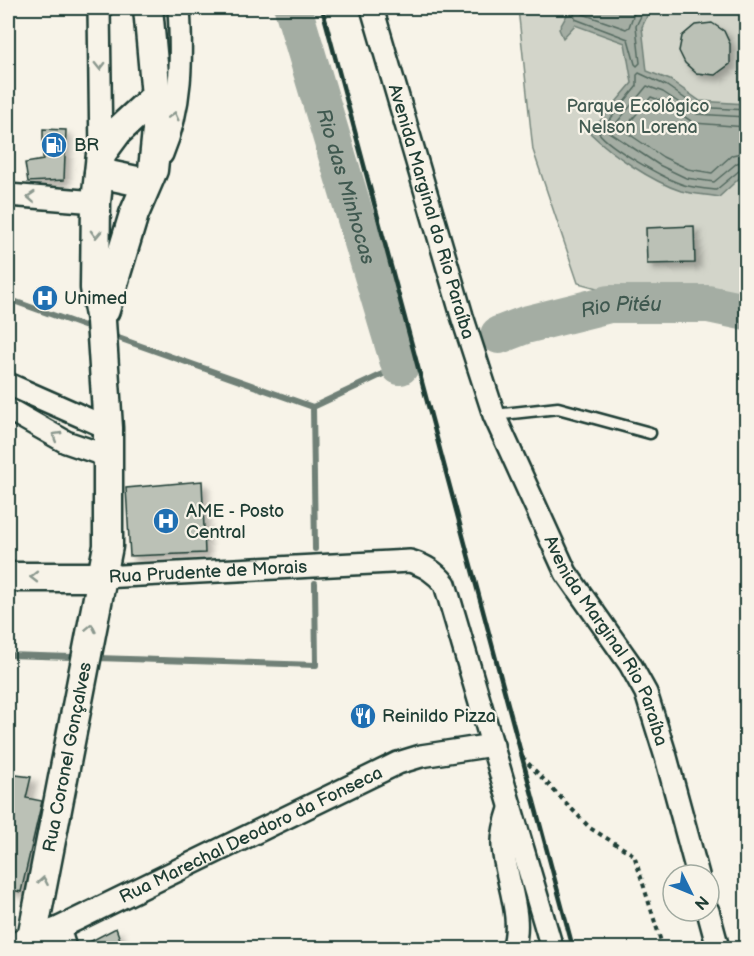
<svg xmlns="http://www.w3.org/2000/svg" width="754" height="956" viewBox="0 0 754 956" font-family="'Balsamiq Sans',sans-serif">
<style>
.green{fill:#d3d5ca;stroke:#79897f;stroke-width:1.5}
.water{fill:#a4ada3;stroke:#6f8077;stroke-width:1.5}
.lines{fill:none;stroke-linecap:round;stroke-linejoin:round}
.shore{stroke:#546a60;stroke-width:1.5}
.stream{stroke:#6f8077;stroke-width:6}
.river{stroke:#a4ada3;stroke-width:38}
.building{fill:#bbc1b6;stroke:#1f3d34;stroke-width:1.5;filter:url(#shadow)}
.lane-casing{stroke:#1f3d34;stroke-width:15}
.street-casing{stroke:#1f3d34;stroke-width:26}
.secondary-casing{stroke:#1f3d34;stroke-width:33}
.path{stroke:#1f3d34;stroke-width:4;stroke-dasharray:4.5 4.5;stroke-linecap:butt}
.lane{stroke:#f7f3e8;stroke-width:10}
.street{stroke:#f7f3e8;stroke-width:21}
.secondary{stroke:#f7f3e8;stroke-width:28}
.rail{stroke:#1f3d34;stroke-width:4.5}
.oneway{stroke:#8b988e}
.labels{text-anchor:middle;stroke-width:4.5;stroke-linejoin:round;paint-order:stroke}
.park-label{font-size:18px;fill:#435b52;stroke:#f7f3e8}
.poi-label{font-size:18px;fill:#1f3d34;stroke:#f7f3e8;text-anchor:start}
.street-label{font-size:18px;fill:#1f3d34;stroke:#f7f3e8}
.water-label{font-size:20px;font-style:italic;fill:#405950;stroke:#f7f3e8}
</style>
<defs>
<filter id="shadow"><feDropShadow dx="5.5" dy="5.5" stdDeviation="3" flood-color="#0004"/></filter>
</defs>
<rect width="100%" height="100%" fill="#f7f3e8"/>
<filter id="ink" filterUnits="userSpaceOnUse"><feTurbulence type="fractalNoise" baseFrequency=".0167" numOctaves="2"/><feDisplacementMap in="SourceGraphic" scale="12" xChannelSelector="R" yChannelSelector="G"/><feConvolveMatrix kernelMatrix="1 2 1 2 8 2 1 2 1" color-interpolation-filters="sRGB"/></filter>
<g filter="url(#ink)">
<!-- green -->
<path class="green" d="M518 8H746V312H687L578 283 533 150Z"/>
<!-- water -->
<path class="water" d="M567 8H667L649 12 642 27 647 71 670 80 700 101 746 104V172L719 197C707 195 693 194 681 191 651 181 613 155 590 133L632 83 625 43 575 25 563 38 559 29 568 13Z"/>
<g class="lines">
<!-- shore -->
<path class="shore" d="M573 8 575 19 628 39 635 64 637 66 640 63 636 26 645 8
M581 8 583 14 626 29 629 27 636 8
M746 110 697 107 667 86 639 73 637 75V86L599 133C610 148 665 179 684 185 694 188 706 189 716 190L740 170 746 168
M746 117 696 114 663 92 647 86 609 132 659 165 686 178 714 182 737 163 746 161
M746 127 694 123 659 100 651 97 623 130 663 157 688 169 712 173 732 155 746 152"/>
<!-- stream -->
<path class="stream" d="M8 299 95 330
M110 335 313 407 400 366
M313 407 315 549
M8 655 72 657
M97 658 316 665 315 583"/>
<!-- river -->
<g class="river">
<path id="s1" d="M293 8 400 366"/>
<path id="s2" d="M499 335 525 325 609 304H708L746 312"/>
</g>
</g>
<!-- building -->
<path class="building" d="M712 23 724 31 730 44V64L715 75 696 73 685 63 679 51 682 36 695 25Z
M43 129 66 130 64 180 28 182 25 163 43 160Z
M694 226 695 263 647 264 646 228Z
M202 481 205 553 130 556 126 488Z
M8 774 31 777 26 798 42 801 21 892 8 889Z
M116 928 123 948H78Z"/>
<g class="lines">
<!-- lane casing -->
<g class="lane-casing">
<path id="lane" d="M494 415 558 408 650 433"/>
</g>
<!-- street casing -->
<g class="street-casing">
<g id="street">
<path d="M99 8 101 154"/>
<path id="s3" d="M372 8 462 316 494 415 566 573 630 664 646 693 666 757 698 875"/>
<path d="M162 154C182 106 182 58 179 8"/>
<path d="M8 195 96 202"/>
<path d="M8 384 108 428"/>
<path d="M8 409 66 442 107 456"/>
<path id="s4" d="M102 577 410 561C426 566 435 572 445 584L552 948"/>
<path d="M510 809C506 821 502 834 503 846 505 879 524 916 513 948"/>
<path d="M708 911 718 948"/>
<path d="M59 928 65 948"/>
<path id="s5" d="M32 938 59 928 398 763 421 756 493 745"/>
</g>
</g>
<!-- secondary casing -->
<g class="secondary-casing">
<g id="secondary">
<path d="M99 173 146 183"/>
<path d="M105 310 134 214 153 170 157 130 156 96 148 8"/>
<path d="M8 577H102"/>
<path id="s6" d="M15 948 32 938 108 546V428L101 321 95 288 96 202 101 154 118 131 156 96"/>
</g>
</g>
<!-- path -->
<path class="path" d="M522 757 590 828 634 855 663 948"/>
<!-- lane -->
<use href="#lane" class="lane"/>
<!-- street -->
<use href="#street" class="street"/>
<!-- secondary -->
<use href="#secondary" class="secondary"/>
<!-- rail -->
<path class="rail" d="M322 8 573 948"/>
</g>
<!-- one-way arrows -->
<defs><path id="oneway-chevron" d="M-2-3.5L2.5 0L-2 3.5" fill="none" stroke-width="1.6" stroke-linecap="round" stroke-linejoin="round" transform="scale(1.5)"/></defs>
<g class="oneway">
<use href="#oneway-chevron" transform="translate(100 66) rotate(89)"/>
<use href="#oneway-chevron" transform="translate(174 116) rotate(-76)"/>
<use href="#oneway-chevron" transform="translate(31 197) rotate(-176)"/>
<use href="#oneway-chevron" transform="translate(96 234) rotate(92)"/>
<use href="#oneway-chevron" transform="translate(56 436) rotate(-149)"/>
<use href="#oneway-chevron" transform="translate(34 577) rotate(180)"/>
<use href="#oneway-chevron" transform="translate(91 628) rotate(-78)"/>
<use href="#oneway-chevron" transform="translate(43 881) rotate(-80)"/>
</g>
</g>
<!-- icons -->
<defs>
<g id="fuel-disc" transform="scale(1.35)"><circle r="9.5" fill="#1f6fb2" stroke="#f7f3e8"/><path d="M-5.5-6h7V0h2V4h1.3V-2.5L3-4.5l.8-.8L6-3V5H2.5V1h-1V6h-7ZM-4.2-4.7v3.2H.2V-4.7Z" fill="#fff"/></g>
<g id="hospital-disc" transform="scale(1.35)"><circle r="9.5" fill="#1f6fb2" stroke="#f7f3e8"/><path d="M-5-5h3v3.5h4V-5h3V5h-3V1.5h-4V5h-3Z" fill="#fff"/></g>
<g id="restaurant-disc" transform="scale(1.35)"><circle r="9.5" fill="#1f6fb2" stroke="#f7f3e8"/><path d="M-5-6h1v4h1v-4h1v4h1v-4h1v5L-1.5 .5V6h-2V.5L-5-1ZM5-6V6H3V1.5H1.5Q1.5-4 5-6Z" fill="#fff"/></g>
</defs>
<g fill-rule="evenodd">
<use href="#fuel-disc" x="54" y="145"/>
<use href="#hospital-disc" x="45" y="298"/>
<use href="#hospital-disc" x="166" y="521"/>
<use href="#restaurant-disc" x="363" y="716"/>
</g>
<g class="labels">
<!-- park labels -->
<g class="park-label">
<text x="638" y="112">Parque Ecológico<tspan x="638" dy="21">Nelson Lorena</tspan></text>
</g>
<!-- poi labels -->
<g class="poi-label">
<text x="74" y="151">BR</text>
<text x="64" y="304">Unimed</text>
<text x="186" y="517">AME - Posto<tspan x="186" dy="21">Central</tspan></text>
<text x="382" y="722">Reinildo Pizza</text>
</g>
<!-- street labels -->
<g class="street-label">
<text dy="6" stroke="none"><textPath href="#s3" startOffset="212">Avenida Marginal do Rio Paraíba</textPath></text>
<text dy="6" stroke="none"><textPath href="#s4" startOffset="106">Rua Prudente de Morais</textPath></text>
<text dy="6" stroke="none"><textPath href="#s3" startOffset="678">Avenida Marginal Rio Paraíba</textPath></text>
<text dy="6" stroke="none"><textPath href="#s6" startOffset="204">Rua Coronel Gonçalves</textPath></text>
<text dy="6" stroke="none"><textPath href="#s5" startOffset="242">Rua Marechal Deodoro da Fonseca</textPath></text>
</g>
<!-- water labels -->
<g class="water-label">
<text dy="7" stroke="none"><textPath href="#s1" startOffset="186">Rio das Minhocas</textPath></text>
<text dy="7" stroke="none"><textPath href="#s2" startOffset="126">Rio Pitéu</textPath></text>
</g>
</g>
<!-- margin -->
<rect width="754" height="956" fill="none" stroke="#f7f3e8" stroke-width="30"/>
<rect x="15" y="15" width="724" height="926" fill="none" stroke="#1f3d34" stroke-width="2" filter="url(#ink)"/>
<!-- north arrow -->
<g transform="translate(691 893) rotate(133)"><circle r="28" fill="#f7f3e8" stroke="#a1aaa0" stroke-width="1.5"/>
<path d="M0-4.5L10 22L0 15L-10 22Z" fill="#1f6fb2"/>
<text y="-9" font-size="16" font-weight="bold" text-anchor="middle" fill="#1f3d34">N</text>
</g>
</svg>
